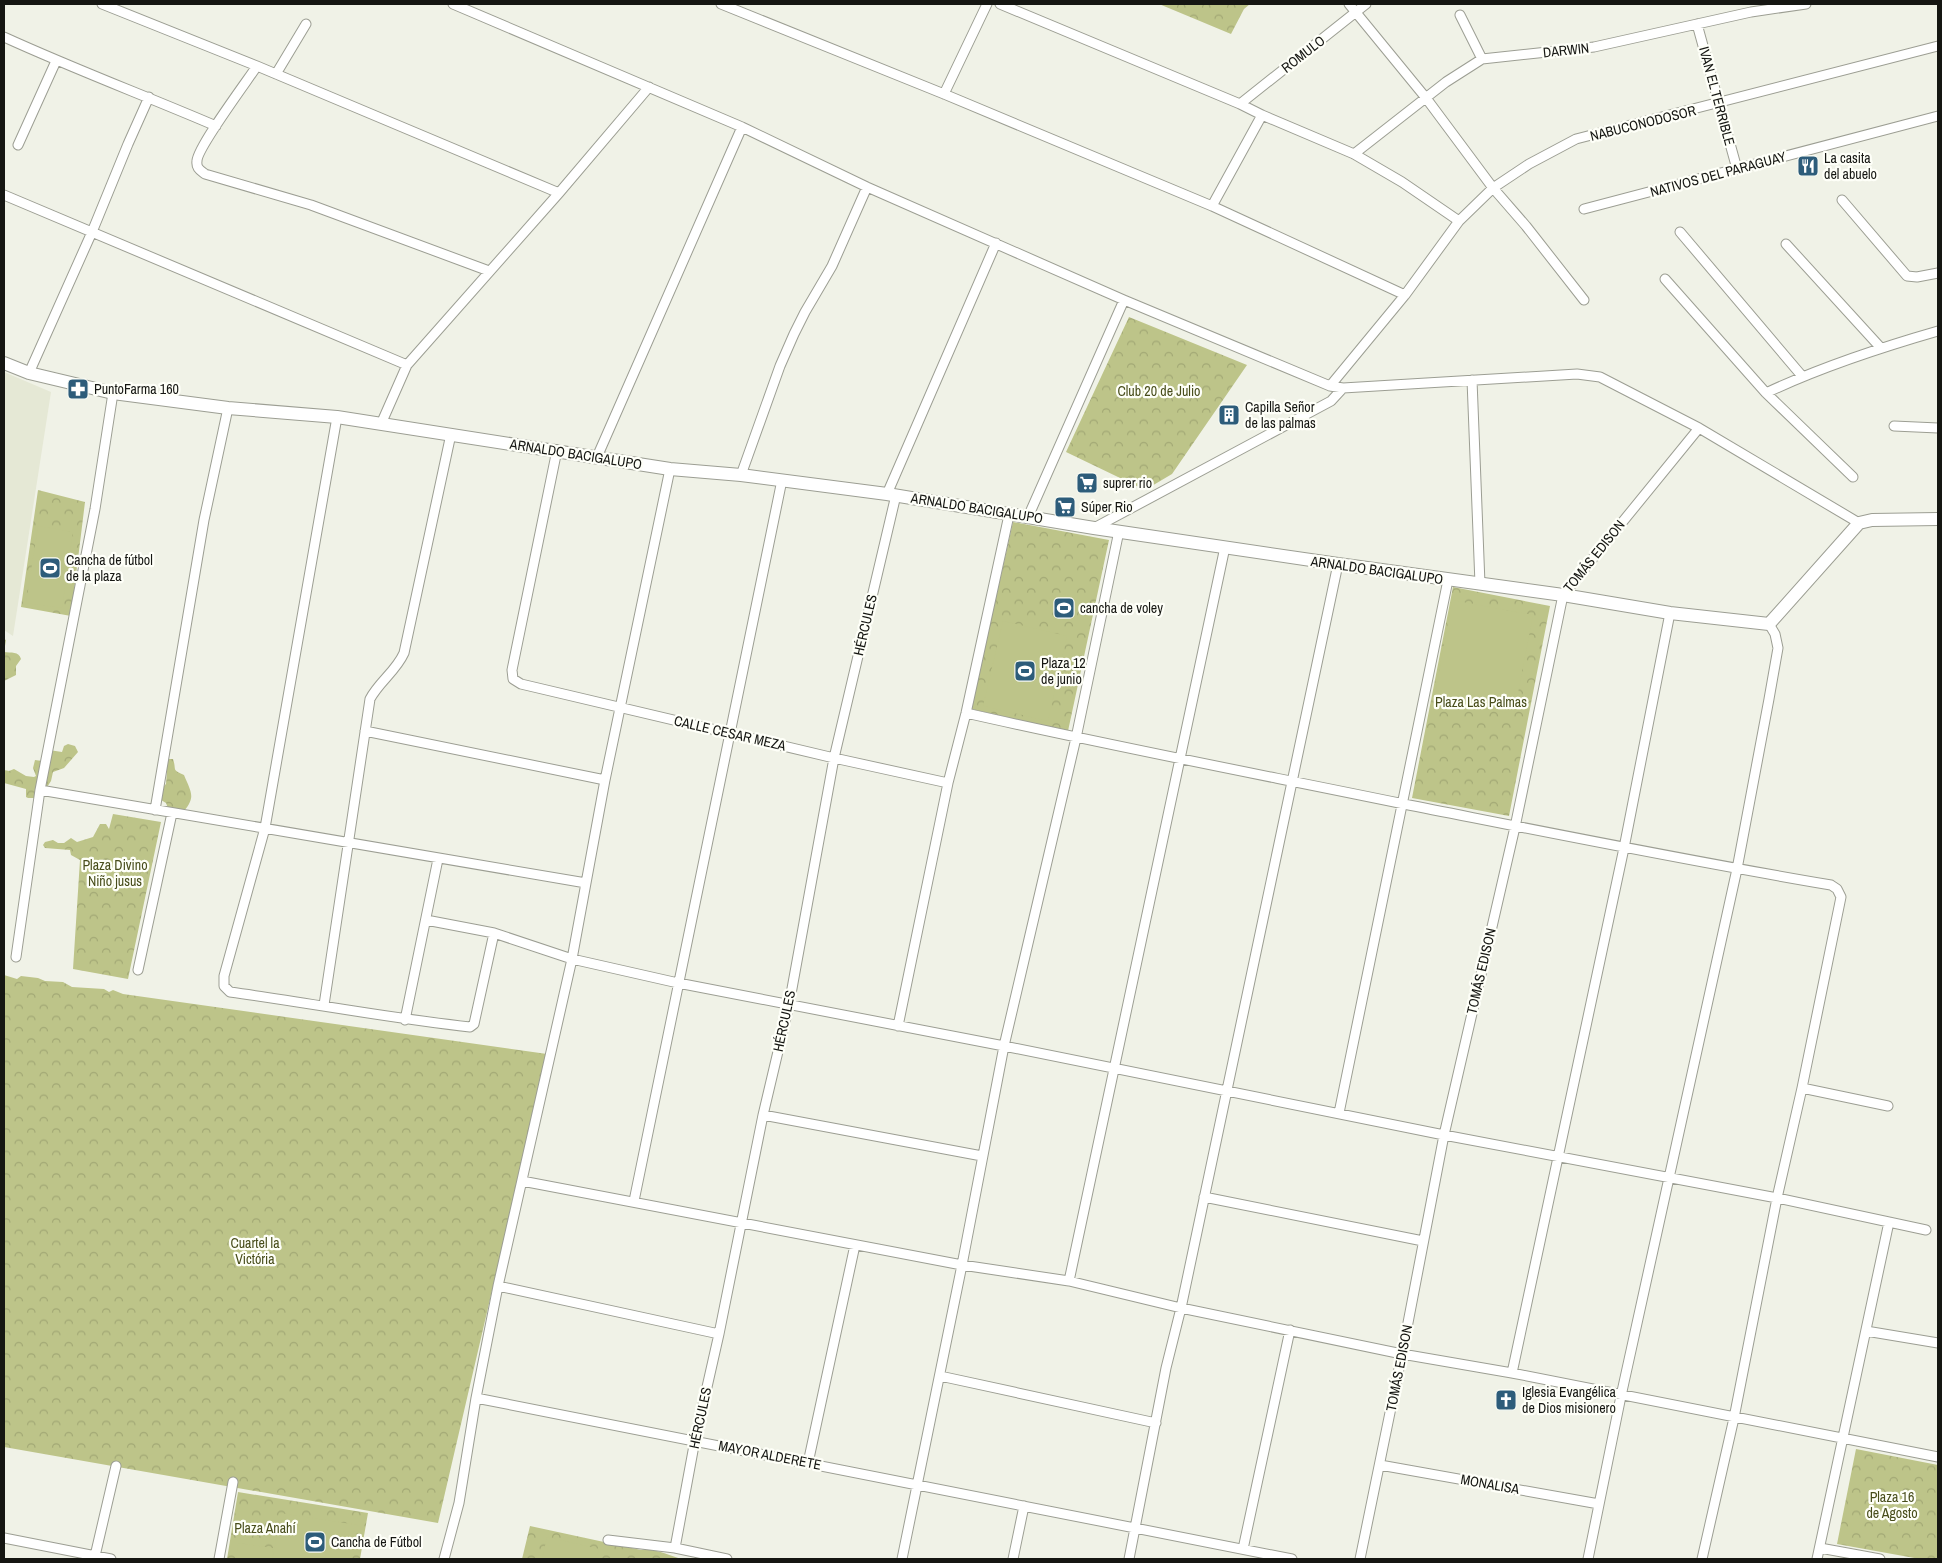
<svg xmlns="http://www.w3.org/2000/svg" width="1942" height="1563" viewBox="0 0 1942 1563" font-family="'Archivo Narrow',sans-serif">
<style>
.built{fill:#e5e8d5}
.forest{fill:url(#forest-crowns)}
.garden{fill:#bdc489}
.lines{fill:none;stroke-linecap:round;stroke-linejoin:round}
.street-casing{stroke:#9c9e93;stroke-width:11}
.secondary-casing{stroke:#9c9e93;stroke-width:14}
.street{stroke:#fff;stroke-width:9}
.secondary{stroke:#fff;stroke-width:12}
.labels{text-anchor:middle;stroke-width:4.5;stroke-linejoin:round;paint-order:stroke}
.street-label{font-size:14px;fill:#151612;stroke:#fefff8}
.poi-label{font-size:14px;fill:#151612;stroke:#fefff8;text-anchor:start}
.park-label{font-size:14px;fill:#484d1b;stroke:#fefff8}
</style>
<defs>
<pattern id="forest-crowns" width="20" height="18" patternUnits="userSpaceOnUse" patternTransform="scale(1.25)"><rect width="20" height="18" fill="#bdc489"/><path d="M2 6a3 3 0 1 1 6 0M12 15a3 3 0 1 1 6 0" fill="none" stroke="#a2a875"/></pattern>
</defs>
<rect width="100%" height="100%" fill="#f0f2e7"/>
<!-- built -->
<path class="built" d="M4 372 51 392 13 636 4 630Z"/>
<!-- forest -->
<path class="forest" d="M1159 4H1250L1244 9 1231 34Z
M1129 317 1247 365 1172 474 1145 490 1066 452Z
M38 490 85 502 71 616 21 607Z
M1013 522 1109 540 1068 731 971 709Z
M1453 587 1550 606 1509 816 1412 798Z
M4 639 6 640 4 652C11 653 19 651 21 659L16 666V675L4 681Z
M68 744 75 746 78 752 64 768 53 772 51 781 40 798H28L26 797V789L4 783V770L9 771 14 769 26 776 34 777 36 776 33 768 35 760 42 761 49 750 62 752 64 746Z
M168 759H173C177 771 171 769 184 775 191 792 196 797 184 811L168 808 166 803 161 800 163 787 166 784 167 771H164L165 762Z
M113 814 161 822 128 979 73 969 80 860 71 855 70 850 45 848 43 845 45 842 53 840 58 843H64L71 838 77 842 93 837 100 824H106L109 829Z
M4 975 17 979 21 976 38 978 45 981 63 982 72 987 104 989 109 992 113 990 123 994 547 1054 438 1523 4 1447Z
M1856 1449 1938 1465V1559H1920L1837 1544Z
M238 1492 368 1513 360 1559H227Z
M530 1526 641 1550C652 1547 671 1556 682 1559H522Z"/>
<!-- garden -->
<path class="garden" d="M38 526 73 532 62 608 26 603Z
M1060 594 1073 597 1068 621 1054 618Z
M1452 600 1533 615 1514 714 1434 700Z
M1003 621 1067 636 1048 721 983 706Z
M280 1513 358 1525 352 1559H273Z
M547 1537 599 1549 596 1559H542Z
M238 1543 273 1548 272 1559H236Z"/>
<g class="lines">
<!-- street casing -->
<g class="street-casing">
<path id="street" d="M102 4 257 66 559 193
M453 4 742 127 867 187 1124 300 1330 386 1343 388 1577 374 1600 377 1699 428 1859 523
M721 4 944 94 1212 206 1405 295
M1000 4 1240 104 1262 115 1354 154 1402 182 1459 221
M1349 4 1426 98 1493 188 1526 226 1584 300
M1460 15 1482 59
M1697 24 1737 169
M4 37C74 69 146 96 216 126
M257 66C247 81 197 148 197 161 196 168 200 170 205 174L311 205 489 271
M276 74 306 24
M944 94 987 4
M1240 104 1366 4
M18 145 56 61
M1354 154 1446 82 1482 59 1594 47 1751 12 1806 4
M4 195 407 365
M1842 200 1907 276 1917 277 1938 273
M1212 206 1262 115
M1584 209 1938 116
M1680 232 1802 376
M1786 244 1880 347
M1665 279 1766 393 1853 477
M29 373 92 232 128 144 149 97
M1472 380 1480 584
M1330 386 1405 295 1459 221 1493 188 1529 164 1576 139 1938 46
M1766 393C1821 367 1879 348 1938 331
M337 417 265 828 224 976V986L230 992C310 1003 389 1018 470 1027L474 1024 494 933
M381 424 407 365 559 193 649 87
M1894 426 1938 428
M557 450 512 670 513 679 521 684 834 758 948 783
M597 457 742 127
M741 475 780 366 794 334 805 312 832 266 867 187
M887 494 996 243
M1028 517 1124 300
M1094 528 1331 401 1343 388
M966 713C1111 746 1258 774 1404 804 1546 832 1688 861 1831 885L1837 889 1841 897 1802 1088 1777 1198 1734 1418 1702 1559
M365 731 605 780
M40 790 586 883
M155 810 204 520 228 408
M426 920 494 933 572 959 678 983 1004 1046 1444 1135 1777 1198 1926 1230
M16 957 40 790 95 509 113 393
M138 970 172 813
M324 1005 370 699C379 682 396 671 404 653L451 434
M405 1020 438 859
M898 1026 948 783 966 713 1009 515
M1802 1088 1888 1106
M1339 1113 1448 580
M763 1115 982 1156
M522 1181 962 1265 1069 1281 1181 1308 1402 1354 1512 1373 1938 1457
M1204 1197 1423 1241
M634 1201 782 480
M1069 1281 1225 547
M498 1286 719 1334
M1866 1331 1938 1343
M1512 1373 1624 848 1670 613
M940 1376 1156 1423
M476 1398 1292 1559
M808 1463 855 1245
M1380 1465 1599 1504
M4 1538 111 1559
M608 1540 675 1548 727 1559
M675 1548 695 1440 719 1334 763 1115 789 1005 834 758 896 495
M1820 1548 1880 1559
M1243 1549 1290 1330
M95 1556 116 1466
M219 1559 233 1482
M444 1559 459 1503 476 1398 498 1286 572 959 605 780 670 469
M902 1559 962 1265 1004 1046 1076 738 1119 531
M1013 1559 1024 1506
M1129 1559 1166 1368 1181 1308 1338 564
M1360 1559 1402 1354 1444 1135 1515 827 1563 595 1699 428
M1588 1559 1621 1396 1737 869 1769 699 1778 648 1775 634 1769 624
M1817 1559 1889 1222"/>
</g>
<!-- secondary casing -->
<g class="secondary-casing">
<path id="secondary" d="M4 363 29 373 113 393 228 408 337 417 670 469 741 475 887 494 1094 528 1338 564 1563 595 1670 613 1769 624 1859 523 1872 520 1938 519"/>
</g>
<!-- street -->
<use href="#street" class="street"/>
<!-- secondary -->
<use href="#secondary" class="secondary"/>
</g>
<!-- icons -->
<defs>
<g id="restaurant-square" transform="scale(1.125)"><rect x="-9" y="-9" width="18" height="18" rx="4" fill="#2d5c7a" stroke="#fefff8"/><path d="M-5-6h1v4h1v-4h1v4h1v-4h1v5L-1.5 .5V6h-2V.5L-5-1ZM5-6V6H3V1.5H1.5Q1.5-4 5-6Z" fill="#fff"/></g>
<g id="pharmacy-square" transform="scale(1.125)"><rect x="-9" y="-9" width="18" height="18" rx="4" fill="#2d5c7a" stroke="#fefff8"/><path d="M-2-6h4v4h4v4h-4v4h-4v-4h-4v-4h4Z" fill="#fff"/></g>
<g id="building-square" transform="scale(1.125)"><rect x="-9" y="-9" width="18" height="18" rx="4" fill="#2d5c7a" stroke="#fefff8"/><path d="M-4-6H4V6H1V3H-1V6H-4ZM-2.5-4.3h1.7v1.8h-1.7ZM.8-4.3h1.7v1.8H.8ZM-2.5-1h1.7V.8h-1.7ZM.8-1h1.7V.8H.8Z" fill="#fff"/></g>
<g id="supermarket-square" transform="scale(1.125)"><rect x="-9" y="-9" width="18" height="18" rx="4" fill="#2d5c7a" stroke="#fefff8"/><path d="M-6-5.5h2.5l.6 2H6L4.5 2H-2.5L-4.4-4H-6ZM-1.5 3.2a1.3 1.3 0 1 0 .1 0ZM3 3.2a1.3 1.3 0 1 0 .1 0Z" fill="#fff"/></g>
<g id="stadium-square" transform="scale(1.125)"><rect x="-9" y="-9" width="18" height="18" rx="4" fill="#2d5c7a" stroke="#fefff8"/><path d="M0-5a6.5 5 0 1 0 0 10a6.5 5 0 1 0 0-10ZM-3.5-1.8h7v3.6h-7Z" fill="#fff"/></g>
<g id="church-square" transform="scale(1.125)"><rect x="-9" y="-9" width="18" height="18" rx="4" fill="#2d5c7a" stroke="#fefff8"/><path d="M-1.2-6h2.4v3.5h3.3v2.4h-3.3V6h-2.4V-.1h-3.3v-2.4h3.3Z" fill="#fff"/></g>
</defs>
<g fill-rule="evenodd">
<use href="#restaurant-square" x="1808" y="166"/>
<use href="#pharmacy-square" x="78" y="389"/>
<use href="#building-square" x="1229" y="415"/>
<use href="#supermarket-square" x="1087" y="483"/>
<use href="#supermarket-square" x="1065" y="507"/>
<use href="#stadium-square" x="50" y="568"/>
<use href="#stadium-square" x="1064" y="608"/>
<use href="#stadium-square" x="1025" y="671"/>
<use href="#church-square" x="1506" y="1400"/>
<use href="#stadium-square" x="315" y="1542"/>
</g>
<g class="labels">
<!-- street labels -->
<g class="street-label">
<text transform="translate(1566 50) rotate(-6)" y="5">DARWIN</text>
<text transform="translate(1303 54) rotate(-38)" y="5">ROMULO</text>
<text transform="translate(1717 96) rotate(75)" y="5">IVAN EL TERRIBLE</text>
<text transform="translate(1643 123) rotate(-14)" y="5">NABUCONODOSOR</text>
<text transform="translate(1718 174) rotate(-15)" y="5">NATIVOS DEL PARAGUAY</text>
<text transform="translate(576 454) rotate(9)" y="5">ARNALDO BACIGALUPO</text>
<text transform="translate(977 508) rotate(9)" y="5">ARNALDO BACIGALUPO</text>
<text transform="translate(1594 556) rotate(-51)" y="5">TOMÁS EDISON</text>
<text transform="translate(1377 570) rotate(8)" y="5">ARNALDO BACIGALUPO</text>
<text transform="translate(865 625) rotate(-77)" y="5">HÉRCULES</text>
<text transform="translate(730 733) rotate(13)" y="5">CALLE CESAR MEZA</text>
<text transform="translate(1481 971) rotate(-77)" y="5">TOMÁS EDISON</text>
<text transform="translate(784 1021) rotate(-78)" y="5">HÉRCULES</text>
<text transform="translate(1399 1368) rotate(-79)" y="5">TOMÁS EDISON</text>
<text transform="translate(700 1418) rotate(-78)" y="5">HÉRCULES</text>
<text transform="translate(770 1455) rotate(11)" y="5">MAYOR ALDERETE</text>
<text transform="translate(1490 1484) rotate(10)" y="5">MONALISA</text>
</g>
<!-- poi labels -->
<g class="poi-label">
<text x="1824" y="163">La casita<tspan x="1824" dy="16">del abuelo</tspan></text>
<text x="94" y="394">PuntoFarma 160</text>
<text x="1245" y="412">Capilla Señor<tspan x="1245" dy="16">de las palmas</tspan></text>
<text x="1103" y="488">suprer rio</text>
<text x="1081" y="512">Súper Rio</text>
<text x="66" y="565">Cancha de fútbol<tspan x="66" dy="16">de la plaza</tspan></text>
<text x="1080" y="613">cancha de voley</text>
<text x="1041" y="668">Plaza 12<tspan x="1041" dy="16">de junio</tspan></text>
<text x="1522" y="1397">Iglesia Evangélica<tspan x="1522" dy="16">de Dios misionero</tspan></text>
<text x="331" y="1547">Cancha de Fútbol</text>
</g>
<!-- park labels -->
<g class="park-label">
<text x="1159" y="396">Club 20 de Julio</text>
<text x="1481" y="707">Plaza Las Palmas</text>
<text x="115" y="870">Plaza Divino<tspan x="115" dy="16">Niño jusus</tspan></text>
<text x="255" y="1248">Cuartel la<tspan x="255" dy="16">Victória</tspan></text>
<text x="1892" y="1502">Plaza 16<tspan x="1892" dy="16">de Agosto</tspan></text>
<text x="265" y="1533">Plaza Anahí</text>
</g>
</g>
<!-- border -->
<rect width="1942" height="1563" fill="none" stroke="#151612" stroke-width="10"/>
</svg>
